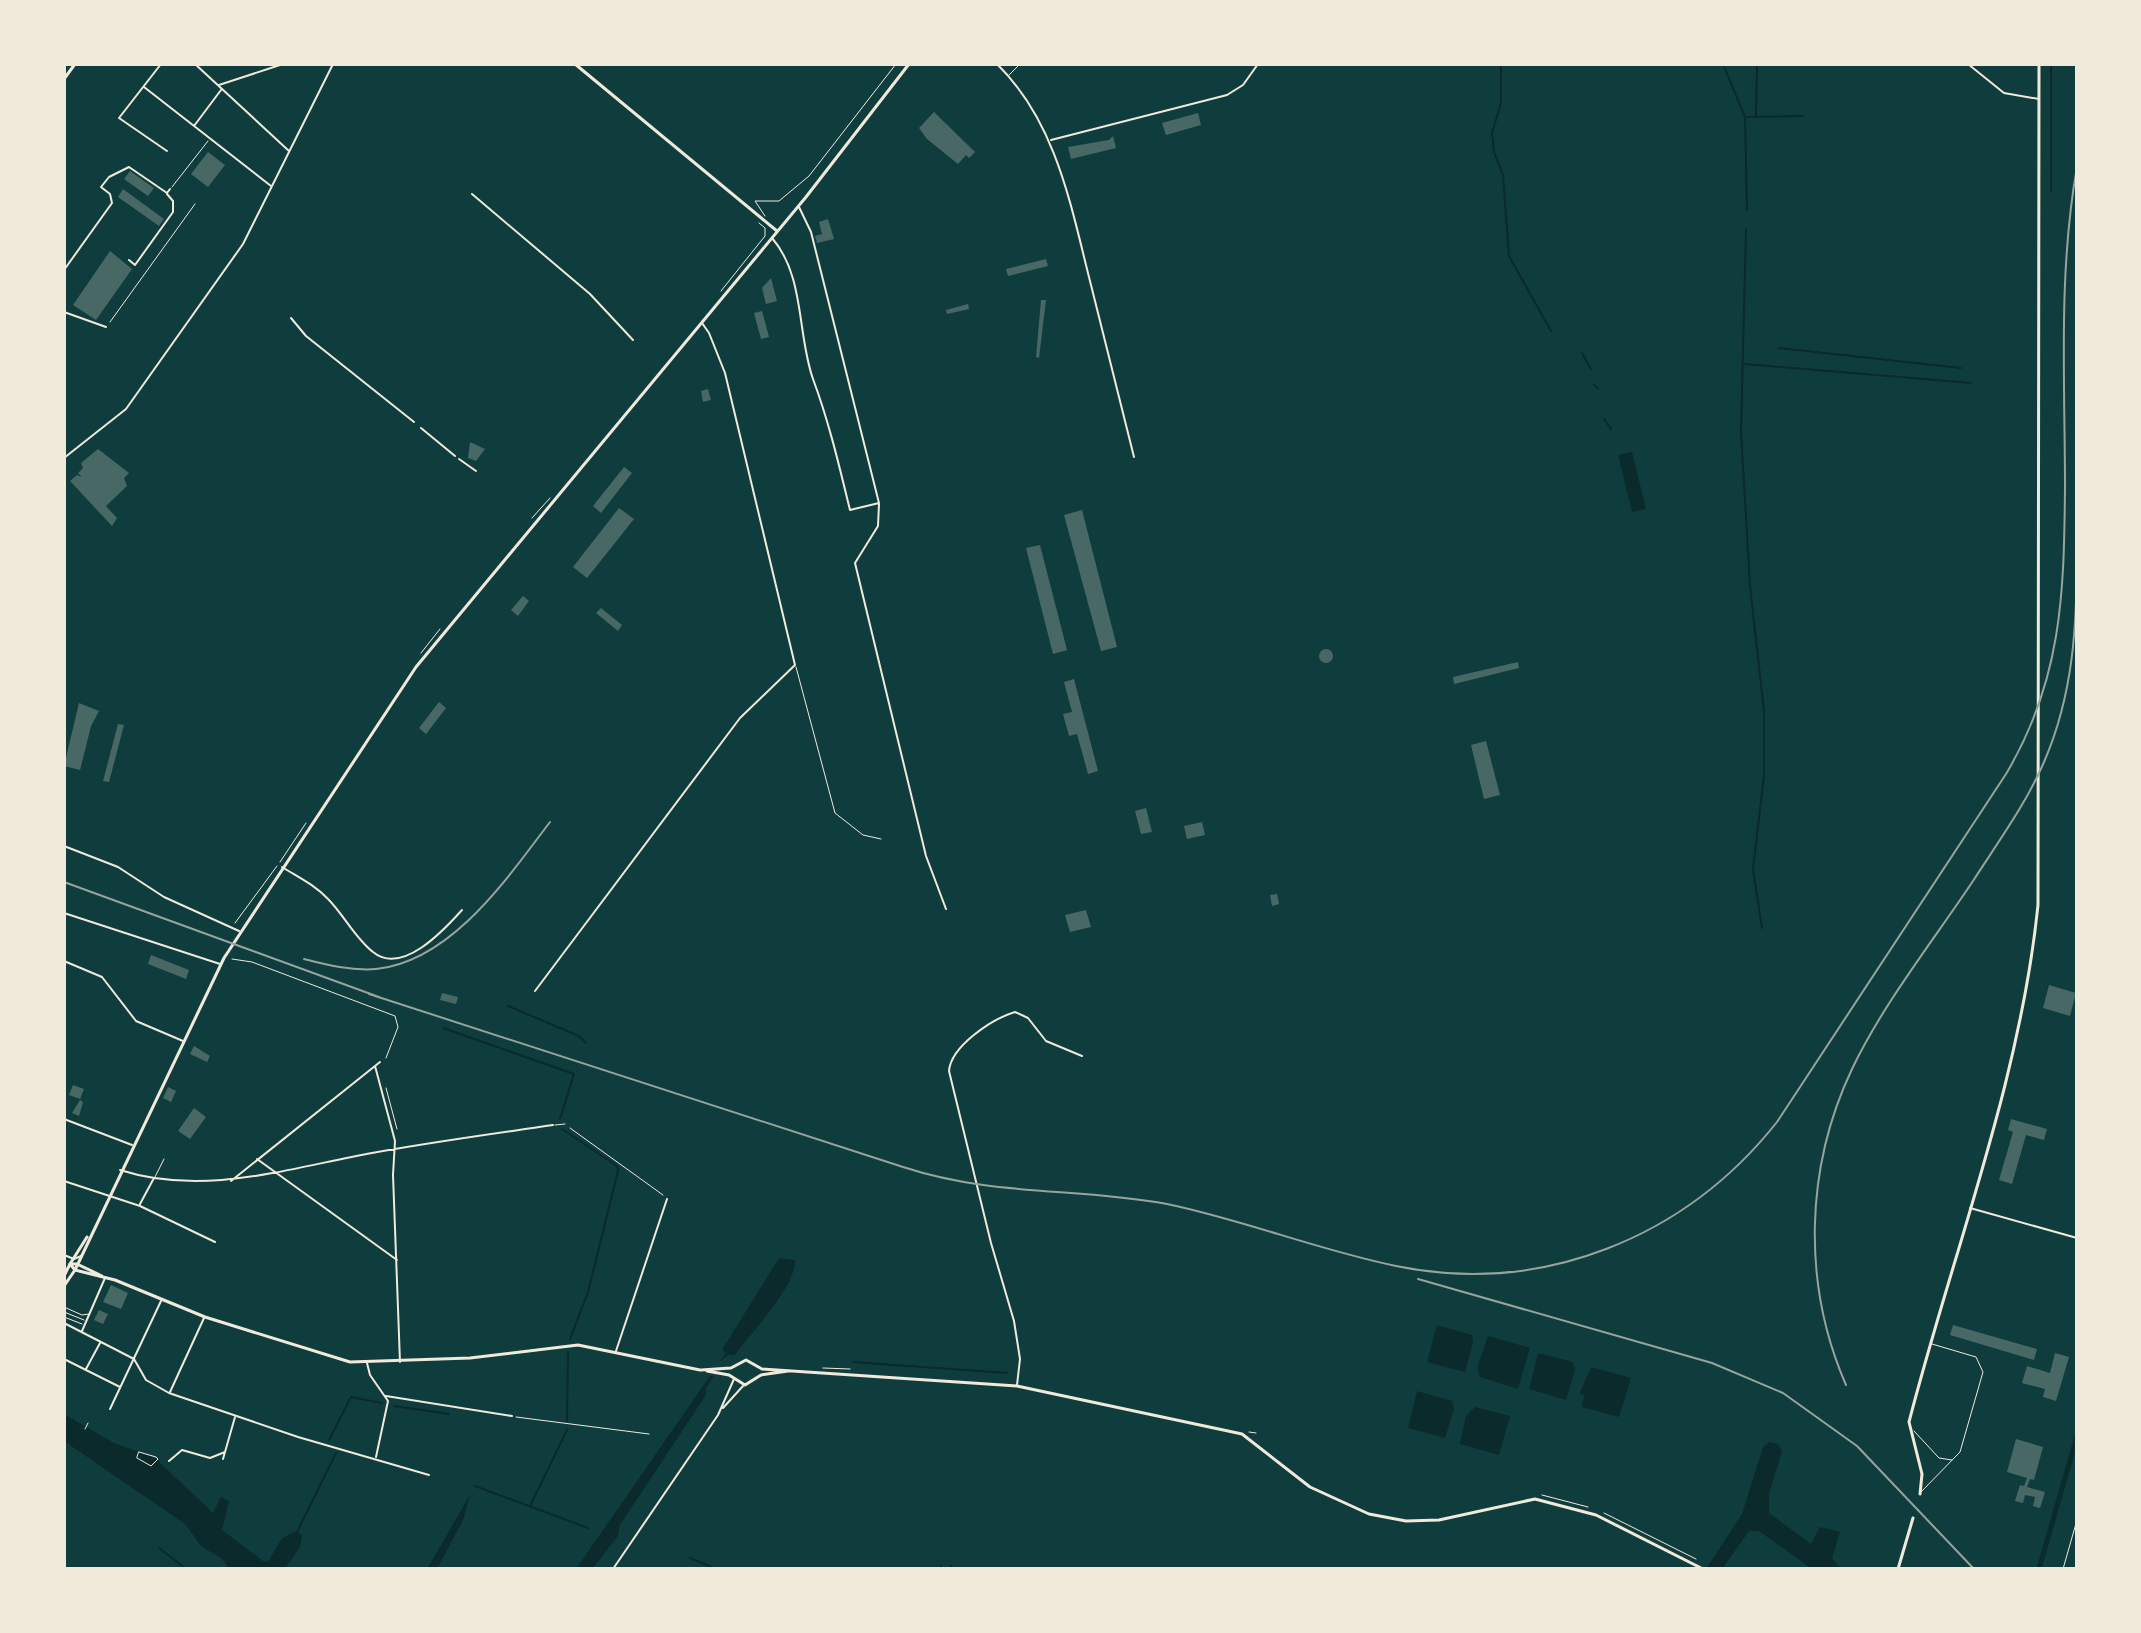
<svg xmlns="http://www.w3.org/2000/svg" width="2141" height="1633" viewBox="0 0 2141 1633" font-family="Barlow,sans-serif">
<style>
.water{fill:#0a2a2b}
.lines{fill:none;stroke-linecap:round;stroke-linejoin:round}
.stream{stroke:#0a2a2b;stroke-width:2}
.canal{stroke:#0a2a2b;stroke-width:5}
.building{fill:#486865}
.path{stroke:#f1e9da;stroke-width:1}
.service{stroke:#f1e9da;stroke-width:1}
.pedestrian{stroke:#f1e9da;stroke-width:2}
.minor{stroke:#f1e9da;stroke-width:2}
.tertiary{stroke:#f1e9da;stroke-width:3}
.secondary{stroke:#f1e9da;stroke-width:3}
.rail{stroke:#97a49c;stroke-width:2}
</style>
<rect width="100%" height="100%" fill="#0f3d3e"/>
<!-- water -->
<path class="water" d="M1632 452 1646 509 1632 512 1618 455Z
M779 1258 795 1260C797 1285 750 1334 734 1356L729 1354 718 1363 726 1353 722 1350Z
M1437 1325 1472 1335 1473 1343 1465 1372 1427 1362Z
M1488 1336 1530 1348 1518 1389 1480 1377 1477 1368Z
M1538 1353 1573 1362 1575 1370 1566 1400 1529 1389Z
M1591 1367 1631 1378 1619 1417 1582 1407 1584 1396 1580 1393Z
M710 1376H714L706 1388V1395L620 1525 618 1536 592 1569H576Z
M1417 1391 1452 1401 1454 1409 1445 1438 1408 1428Z
M1475 1407 1510 1416 1499 1455 1460 1444 1466 1416Z
M64 1414 114 1443 155 1458 213 1513 221 1497 229 1501 222 1530 263 1561 268 1562 282 1538 296 1531 302 1535 300 1547 285 1569H229L222 1559 201 1546 185 1524 64 1441Z
M1769 1442 1778 1444 1782 1452 1769 1493V1513L1811 1544 1820 1527 1840 1532 1832 1558 1841 1569H1812L1759 1531H1749L1722 1569H1706L1742 1514 1763 1447Z
M470 1495 463 1520 437 1569H427Z"/>
<g class="lines">
<!-- stream -->
<path class="stream" d="M1501 64V103L1492 133 1494 152 1503 175 1509 256 1551 331
M1723 64 1745 117 1747 210
M1756 115 1757 64
M1746 117 1803 116
M2051 191V64
M1746 229 1741 432 1750 586 1764 711V775L1753 869 1762 928
M1779 348 1961 368
M1582 353 1591 369
M1745 364 1971 383
M1594 384 1598 389
M1604 419 1611 429
M508 1006 579 1036 586 1043
M443 1028 574 1074 560 1119
M562 1129 617 1166 618 1171 588 1292 570 1339
M853 1362 1007 1373
M394 1406 449 1414
M567 1421 568 1352
M329 1440 351 1397 382 1403
M475 1486 588 1528
M530 1506 567 1430
M297 1532 336 1453
M159 1548 186 1569
M690 1558 716 1569
M940 1569 941 1566
M950 1569 951 1566"/>
<!-- canal -->
<path class="canal" d="M2039 1569 2077 1436"/>
</g>
<!-- building -->
<path class="building" d="M934 112 975 152 969 158 966 155 958 164 927 139 919 128Z
M1198 113 1201 125 1166 135 1162 123Z
M1113 136 1116 148 1071 159 1068 147 1109 140Z
M208 152 225 165 208 187 191 174Z
M130 171 154 188 148 196 124 179Z
M123 189 164 219 159 226 118 197Z
M828 219 834 239 817 243 815 236 822 234 819 222Z
M110 251 132 269 96 320 73 305Z
M1046 259 1048 266 1008 276 1006 269Z
M771 278 777 301 766 304 762 288Z
M1041 300H1046L1039 358 1036 357Z
M968 304 969 309 947 314 946 310Z
M762 311 769 337 761 339 754 313Z
M708 389 711 400 703 402 701 391Z
M470 442 485 449 476 461 468 458Z
M98 449 129 473 124 478 127 486 106 506 117 518 112 526 70 481 77 475 82 477 78 473 83 468 81 463Z
M624 467 632 473 601 513 593 506Z
M619 508 634 519 587 578 573 567Z
M1082 510 1117 647 1101 651 1064 515Z
M1040 545 1067 650 1053 654 1026 548Z
M523 596 529 601 518 616 511 610Z
M601 608 622 625 618 631 596 613Z
M1319 656a7 7 0 1 1 14 0a7 7 0 1 1-14 0Z
M1518 662 1519 668 1454 684 1453 677Z
M1074 679 1098 771 1088 774 1077 734 1069 736 1063 714 1072 712 1064 682Z
M439 702 446 708 426 734 419 728Z
M79 703 99 711 91 726 80 770 64 766Z
M118 724 124 725 109 782 103 781Z
M1486 741 1500 795 1484 799 1471 745Z
M1146 808 1152 832 1141 834 1135 811Z
M1202 822 1205 835 1187 839 1184 826Z
M1277 894 1279 904 1272 906 1270 895Z
M1086 910 1091 927 1070 932 1065 915Z
M151 955 189 970 186 979 148 964Z
M2049 985 2076 993 2070 1016 2043 1008Z
M442 993 458 997 456 1004 440 1000Z
M194 1046 210 1056 207 1062 190 1054Z
M73 1085 84 1089 80 1099 69 1095Z
M168 1087 176 1091 171 1102 163 1098Z
M80 1100 83 1102 79 1116 72 1113Z
M194 1108 206 1117 190 1139 178 1131Z
M2011 1119 2047 1129 2044 1140 2026 1135 2012 1184 1999 1180 2013 1132 2008 1130Z
M111 1285 128 1293 121 1309 103 1302Z
M99 1310 108 1314 103 1324 94 1320Z
M1953 1325 2037 1349 2034 1360 1950 1335Z
M2055 1353 2069 1357 2056 1401 2043 1397 2045 1389 2022 1383 2027 1366 2050 1373Z
M2016 1439 2043 1447 2034 1480 2030 1479 2027 1487 2045 1492 2040 1508 2033 1506 2035 1497 2025 1495 2023 1503 2015 1501 2020 1485 2024 1486 2027 1478 2007 1472Z"/>
<g class="lines">
<!-- path -->
<path class="path" d="M765 216 755 201H779L809 176 896 64
M721 291 765 236V228L759 223
M110 322 195 204
M532 518 550 498
M421 653 440 629
M280 862 306 823
M235 923 277 866
M232 959 252 962 395 1016 398 1027 386 1058
M386 1088 397 1129
M570 1128 663 1195
M823 1368 850 1369
M516 1417 649 1434
M85 1429 88 1423
M1249 1432 1256 1433
M139 1452 156 1457 158 1459 151 1466 137 1458Z
M1542 1495 1588 1507
M1604 1513 1696 1559"/>
<!-- service -->
<path class="service" d="M1009 75 1020 64
M172 187 208 141
M796 667 835 813 863 835 881 839
M555 1125 565 1124
M155 1177 164 1159
M64 1307 82 1315 89 1314
M64 1312 84 1320
M64 1317 82 1324
M1914 1431 1939 1458 1952 1460
M1921 1492 1960 1452 1983 1372 1976 1357 1932 1344
M2063 1569 2077 1520"/>
<!-- pedestrian -->
<path class="pedestrian" d="M472 194 590 294 633 340
M291 318 306 336 414 422
M421 428 455 456
M459 459 476 471"/>
<!-- minor -->
<path class="minor" d="M161 64 119 118 167 151
M195 64 289 151
M997 64C1057 123 1071 207 1091 285 1105 343 1120 400 1134 457
M1968 64 2004 93 2039 99
M219 85 283 64
M144 87 271 186
M194 126 221 90
M1051 140 1227 95 1243 85 1258 64
M772 238C805 276 797 334 813 379 829 422 839 465 850 510L879 503 811 232 799 207
M129 260 135 265 173 212V201L167 194
M64 270 112 203 110 194 101 187 109 177 129 167 167 193 170 189
M64 312 106 327
M64 458 126 409 243 244 333 64
M879 504 878 526 855 563 926 856 946 909
M64 846 118 867 164 897 239 931
M282 867C298 877 315 885 328 899 344 915 355 938 373 952 402 976 444 930 462 910
M64 913 220 964
M64 961 102 977 136 1021 183 1041
M535 991 740 718 795 665 725 373 709 333 702 323
M375 1066 395 1141 393 1175 400 1362
M64 1119 132 1145
M257 1159 397 1260
M120 1170C204 1197 289 1168 372 1153 432 1142 492 1134 553 1125
M64 1181 140 1206 215 1242
M231 1181 380 1062
M140 1204 154 1178
M1970 1208 2077 1238
M64 1255 74 1259 81 1256
M64 1323 134 1359 146 1380 169 1393 298 1437 429 1475
M82 1331 105 1278
M616 1351 667 1199
M64 1359 120 1387
M367 1363 370 1375 388 1401 376 1457
M86 1369 100 1343
M1017 1385 1020 1359 1014 1321 991 1243 949 1071C951 1046 992 1019 1015 1012L1028 1018 1046 1041 1082 1056
M170 1392 204 1318
M386 1396 512 1416
M723 1408 743 1386
M110 1409 161 1301
M223 1459 235 1417
M169 1461 182 1450 210 1458 225 1452
M613 1569 718 1415 734 1379"/>
<!-- tertiary -->
<path class="tertiary" d="M575 64 777 231
M64 79 75 64
M64 1276 70 1264
M64 1286 75 1270
M1920 1494 1922 1474 1909 1422C1953 1251 2020 1082 2038 905L2039 64
M1898 1569 1913 1518"/>
<!-- secondary -->
<path class="secondary" d="M70 1264 75 1270 115 1280 205 1317 350 1362 470 1358 578 1345 700 1370
M70 1264 87 1237
M70 1264H77L102 1276
M75 1270 224 958 416 667 806 197 909 64
M701 1370 731 1368 746 1360 762 1369 1017 1386 1242 1434 1310 1487 1369 1514 1406 1521 1439 1520 1535 1499 1596 1515 1703 1569
M707 1371 729 1375 745 1385 761 1375 788 1371"/>
<!-- rail -->
<path class="rail" d="M64 882 379 997
M304 959C327 965 352 971 376 969 452 961 508 877 550 822
M369 994 903 1167C995 1197 1076 1187 1167 1204 1244 1220 1318 1250 1396 1266 1542 1296 1685 1238 1777 1122L2006 774C2062 680 2064 594 2065 488 2065 381 2058 273 2077 167
M1418 1279 1712 1363 1783 1393 1857 1446 1974 1569
M1846 1385C1802 1284 1805 1168 1852 1069 1883 1004 1933 941 1973 881 1998 842 2026 804 2044 762 2074 693 2077 623 2077 549"/>
</g>
<!-- border -->
<rect width="2141" height="1633" fill="none" stroke="#f1e9da" stroke-width="132"/>
</svg>
